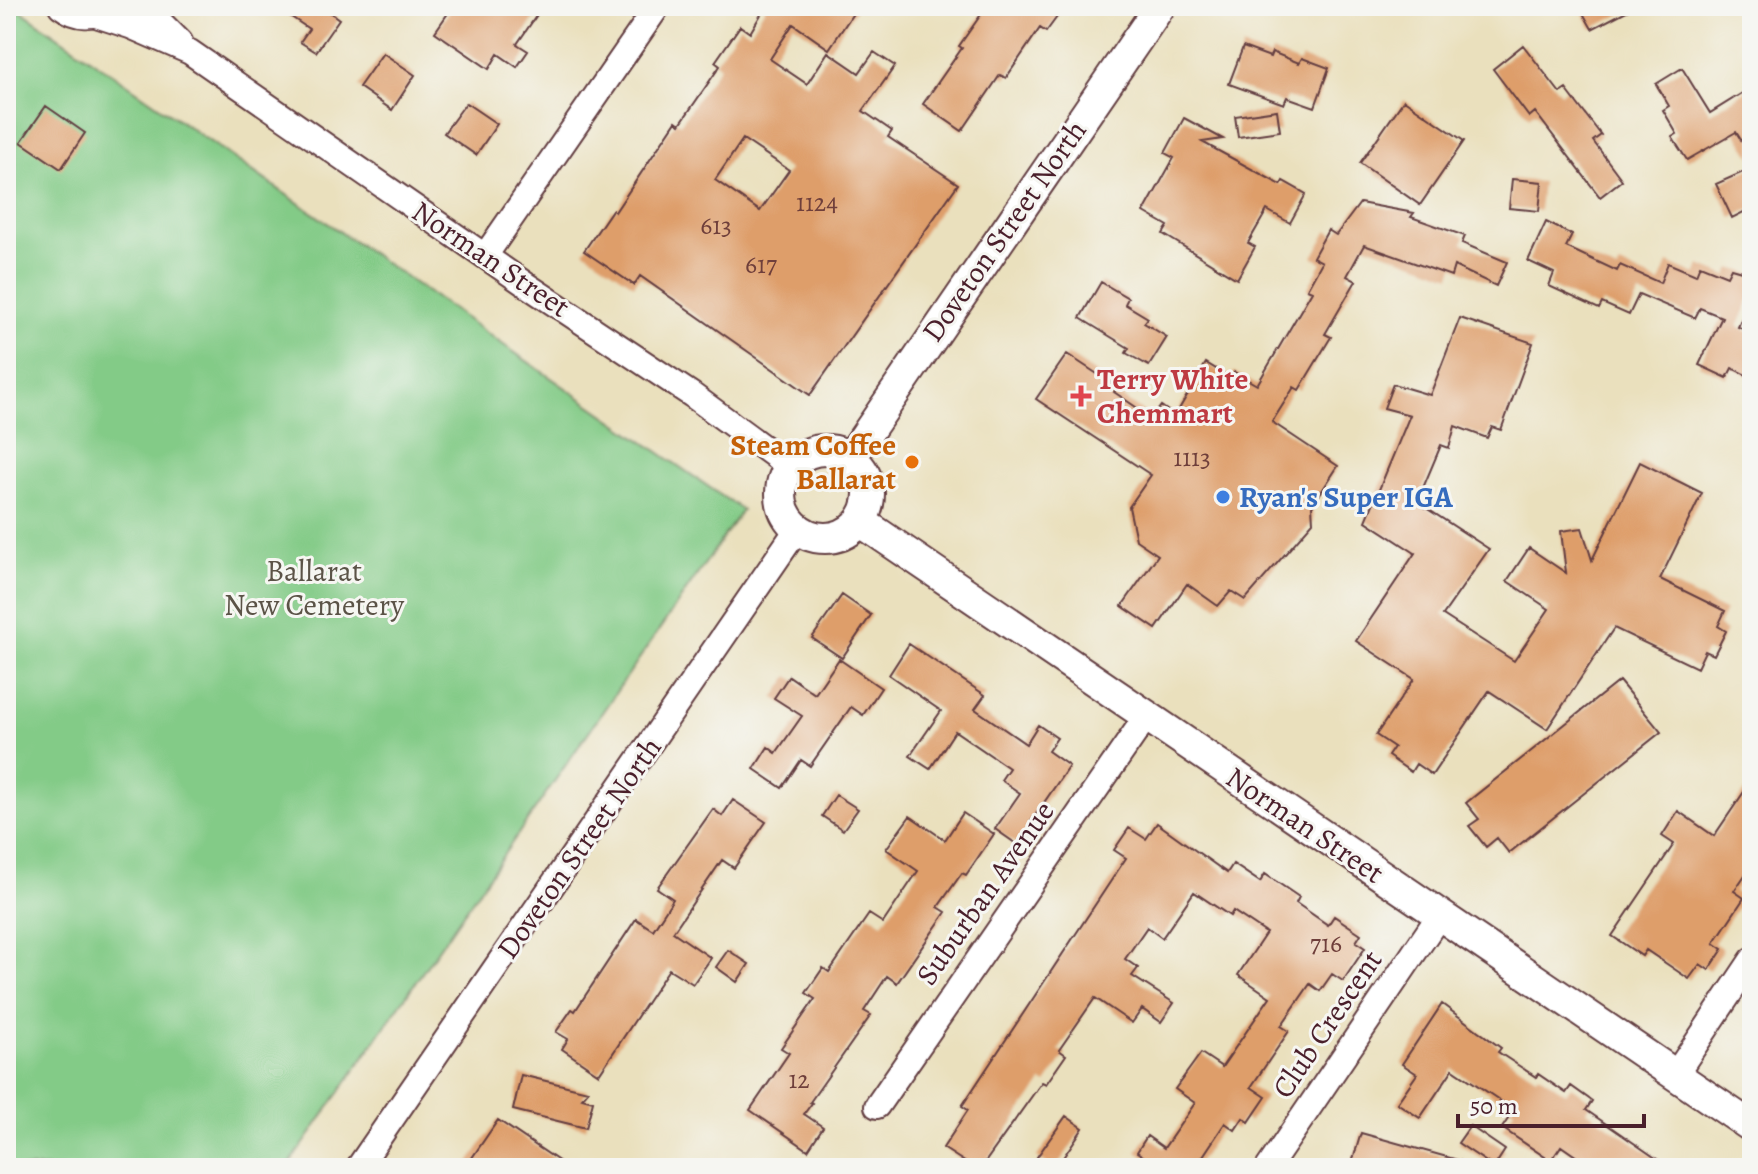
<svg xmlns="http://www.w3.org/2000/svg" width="1758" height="1174" viewBox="0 0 1758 1174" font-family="Alegreya,serif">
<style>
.green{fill:#83cb87;stroke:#667559;stroke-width:2}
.building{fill:#de9e6b;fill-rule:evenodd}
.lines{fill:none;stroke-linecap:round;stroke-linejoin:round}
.minor-casing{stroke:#623c41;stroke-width:28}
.major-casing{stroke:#623c41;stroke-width:34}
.minor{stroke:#fff;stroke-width:24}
.major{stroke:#fff;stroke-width:30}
.health-dot{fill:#e0444e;stroke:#f6f6f2;stroke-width:3}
.food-dot{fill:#e8710a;stroke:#f6f6f2;stroke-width:3}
.shop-dot{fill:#3f7fe0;stroke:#f6f6f2;stroke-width:3}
.labels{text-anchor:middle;stroke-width:6;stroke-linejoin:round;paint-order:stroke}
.number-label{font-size:26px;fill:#6f3f3b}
.street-label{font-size:30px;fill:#4a1f2b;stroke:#f6f6f2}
.health-label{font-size:30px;font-weight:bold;fill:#be3a42;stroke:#f6f6f2;text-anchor:start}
.food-label{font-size:30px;font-weight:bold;fill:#c56008;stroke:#f6f6f2;text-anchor:end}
.shop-label{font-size:30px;font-weight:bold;fill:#366cbe;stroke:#f6f6f2;text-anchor:start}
.park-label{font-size:30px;fill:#5b5347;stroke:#f6f6f2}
</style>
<rect width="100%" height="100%" fill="#f6f6f2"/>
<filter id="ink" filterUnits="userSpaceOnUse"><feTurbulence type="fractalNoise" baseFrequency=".0125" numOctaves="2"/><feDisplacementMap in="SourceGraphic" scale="16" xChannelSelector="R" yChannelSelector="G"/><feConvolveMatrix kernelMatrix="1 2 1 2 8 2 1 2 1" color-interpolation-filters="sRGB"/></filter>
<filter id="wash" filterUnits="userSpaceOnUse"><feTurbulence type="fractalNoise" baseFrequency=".006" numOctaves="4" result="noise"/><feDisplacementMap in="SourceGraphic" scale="32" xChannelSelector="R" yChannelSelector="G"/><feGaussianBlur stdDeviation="1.8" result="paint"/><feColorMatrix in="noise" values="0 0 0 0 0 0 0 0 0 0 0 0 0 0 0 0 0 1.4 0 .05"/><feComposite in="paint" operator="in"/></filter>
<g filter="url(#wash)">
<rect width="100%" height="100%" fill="#eae0bd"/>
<!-- green -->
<path class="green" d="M6 6H14L742 510 287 1168H6Z"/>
<g id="blocks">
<!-- building -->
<path class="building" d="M275 6H321L339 19 316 52 300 42 309 29Z
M453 6H543L517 44 528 51 517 67 498 54 489 69 435 32Z
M766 6H858L829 49 793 24 770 59 807 84 828 52 859 73 874 52 895 66 863 111 892 131 888 137 958 184 810 395 640 276 634 285 584 251 612 210 615 212 676 121 680 124 720 66 715 62 740 26 750 33ZM743 139 789 170 760 211 715 180Z
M987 6H1065L1046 32 1040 28 1006 78 1000 75 962 131 923 104 962 48 959 46Z
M1579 6H1636L1592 29Z
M1523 45 1560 93 1566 89 1601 135 1593 141 1622 180 1600 197 1535 112 1529 117 1493 69Z
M1243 47 1270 57 1272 52 1299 63 1302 58 1329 68 1315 107 1287 97 1284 104 1229 84Z
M383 53 415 75 392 110 359 87Z
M1682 68 1710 113 1752 87V157L1736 132 1687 160 1672 137 1677 134 1663 110 1669 106 1656 84Z
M1404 100 1464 141 1420 205 1360 163Z
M466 103 497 124 476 155 444 133Z
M46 106 85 133 61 169 21 142Z
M1277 110 1280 131 1238 137 1235 116Z
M1184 118 1223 139 1202 142 1281 185 1283 181 1306 194 1290 223 1267 210 1248 243 1255 247 1237 279 1163 234 1168 226 1144 212 1174 158 1165 153Z
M1752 168V208L1732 218 1716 184Z
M1512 179 1542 182 1539 211 1509 208Z
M1360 203 1414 213 1411 217 1465 236 1462 243 1507 262 1496 286 1454 266 1451 276 1364 245 1347 276 1356 281 1325 334 1331 337 1299 390 1294 387 1272 422 1338 466 1312 506 1313 522 1245 600 1231 591 1218 606 1187 584 1156 629 1122 606 1158 555 1136 540 1129 507 1151 475 1036 399 1067 354 1117 387 1114 392 1152 418 1161 406 1175 416 1206 363 1231 378 1234 372 1257 385 1312 291 1307 289 1322 262 1313 257 1328 230 1336 235Z
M1546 222 1572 235 1566 247 1617 271 1620 265 1660 283 1668 263 1696 275 1700 265 1727 276 1731 268 1752 274V295L1738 327 1752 333V378L1732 368 1727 378 1699 365 1722 317 1700 308 1695 318 1639 294 1629 315 1602 303 1599 309 1549 286 1554 273 1528 261Z
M1101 282 1128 298 1125 304 1148 318 1144 323 1167 337 1149 366 1126 353 1129 348 1080 318Z
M1460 318 1533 343 1501 430 1492 427 1487 438 1455 426 1449 448 1441 445 1417 502 1489 549 1443 615 1514 661 1549 609 1507 581 1529 548 1566 573 1561 531 1582 528 1592 560 1640 462 1702 493 1660 579 1725 611 1718 626 1726 631 1714 655 1705 651 1697 668 1614 628 1547 729 1489 691 1432 775 1416 764 1411 772 1388 756 1394 747 1376 735 1414 679 1356 641 1415 553 1366 521 1410 415 1384 408 1393 384 1430 395Z
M842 595 871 615 842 658 812 638Z
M909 644 985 695 975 709 1026 744 1038 725 1057 738 1048 751 1069 766 1030 823 1032 825 1018 845 995 829 1020 793 1001 780 1009 768 955 731 930 769 910 756 941 711 889 675Z
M839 659 881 688 863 715 851 707 810 766 801 760 782 788 754 769 768 747 776 753 802 716 774 698 789 676 815 694Z
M1619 681 1661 732 1509 853 1497 838 1486 847 1469 826 1479 819 1466 803Z
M1752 780V865L1734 891 1744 898 1714 943 1723 949 1709 970 1700 964 1689 979 1646 950 1642 956 1612 936 1674 844 1662 836 1678 811 1714 836Z
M836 795 858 809 843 830 822 816Z
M733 800 766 822 734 868 722 860 673 932 711 958 693 984 669 969 599 1074 562 1049 568 1039 556 1032 572 1009 575 1011 636 919 653 930 673 899 657 888 713 809 722 816Z
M963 813 994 834 966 875 962 873 938 907 946 912 897 983 887 976 864 1011 871 1015 810 1102 812 1103 804 1114 823 1127 808 1150 750 1110 789 1053 781 1048 815 999 806 993 823 968 829 972 869 914 883 923 918 871 886 849 910 816 945 840Z
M1157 823 1227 873 1233 864 1260 882 1265 874 1299 897 1296 903 1328 925 1334 916 1361 934 1356 942 1365 948 1343 981 1332 974 1320 991 1310 984 1281 1026 1289 1031 1251 1087 1266 1097 1249 1122 1243 1118 1235 1130 1225 1123 1195 1168H1150L1153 1163 1137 1152 1147 1136 1164 1148 1195 1103 1175 1089 1201 1053 1222 1067 1270 997 1238 975 1266 933 1233 911 1230 916 1194 892 1162 938 1147 927 1125 959 1138 968 1132 976 1174 1003 1161 1022 1142 1009 1132 1023 1095 998 1059 1050 1066 1055 1046 1084 1042 1082 981 1168H974L943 1148 968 1110 962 1106 1126 858 1114 850 1129 828 1146 839Z
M728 950 749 964 737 982 716 967Z
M1442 1004 1501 1048 1498 1052 1536 1077 1538 1074 1566 1093 1571 1086 1592 1101 1586 1110 1670 1168H1593L1561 1146 1551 1161 1502 1128 1514 1110 1453 1069 1420 1118 1397 1103 1417 1074 1402 1064Z
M521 1075 588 1091 582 1098 593 1101 586 1128 513 1110Z
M1066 1116 1083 1128 1056 1168H1053L1037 1157Z
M498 1120 569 1168H465Z
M1470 1126 1505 1150 1494 1167 1458 1143Z
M1361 1133 1465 1162V1168H1370L1352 1163Z"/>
</g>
</g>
<g filter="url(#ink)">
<use href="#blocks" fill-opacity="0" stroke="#623c41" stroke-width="2"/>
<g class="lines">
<!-- minor casing -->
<g class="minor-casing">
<path id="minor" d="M61 6C77 18 93 18 109 8
M144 6 180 42
M96 15 130 26 190 52 525 284 692 395 790 467
M485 256 658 6
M1675 1075 1752 960
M877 1106 1146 717
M358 1168 798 528
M1268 1168 1439 916"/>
</g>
<!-- major casing -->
<g class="major-casing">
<path id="major" d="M781 494a44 44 0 1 1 88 0a44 44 0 1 1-88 0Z
M850 458 1160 6
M860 521 1752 1127"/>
</g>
<!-- minor -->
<use href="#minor" class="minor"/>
<!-- major -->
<use href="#major" class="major"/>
</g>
</g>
<!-- markers -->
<path class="health-dot" d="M1077 384h8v8h8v8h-8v8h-8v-8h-8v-8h8z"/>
<circle class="food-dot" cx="912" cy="462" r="8"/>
<circle class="shop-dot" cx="1223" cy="497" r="8"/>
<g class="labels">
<!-- number labels -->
<g class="number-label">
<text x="817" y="211">1124</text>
<text x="716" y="234">613</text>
<text x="761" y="273">617</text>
<text x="1192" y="466">1113</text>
<text x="1326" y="952">716</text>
<text x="799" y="1088">12</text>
</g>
<!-- street labels -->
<g class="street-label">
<text transform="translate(1004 231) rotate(-55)" y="10">Doveton Street North</text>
<text transform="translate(491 259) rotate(34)" y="10">Norman Street</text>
<text transform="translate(1305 825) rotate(34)" y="10">Norman Street</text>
<text transform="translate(579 848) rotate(-55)" y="10">Doveton Street North</text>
<text transform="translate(985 893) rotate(-55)" y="10">Suburban Avenue</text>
<text transform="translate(1327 1024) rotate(-56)" y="10">Club Crescent</text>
</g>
<!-- health labels -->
<g class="health-label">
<text x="1097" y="389">Terry White<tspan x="1097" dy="34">Chemmart</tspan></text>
</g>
<!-- food labels -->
<g class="food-label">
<text x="896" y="455">Steam Coffee<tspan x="896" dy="34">Ballarat</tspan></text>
</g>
<!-- shop labels -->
<g class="shop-label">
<text x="1239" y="507">Ryan's Super IGA</text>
</g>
<!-- park labels -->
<g class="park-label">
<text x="314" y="581">Ballarat<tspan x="314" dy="34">New Cemetery</tspan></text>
</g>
</g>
<!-- margin -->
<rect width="1758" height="1174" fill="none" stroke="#f6f6f2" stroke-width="32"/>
<!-- scale -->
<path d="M1458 1114v12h186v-12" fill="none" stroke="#4a1f2b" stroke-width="4"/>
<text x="1470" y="1114" font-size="24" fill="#4a1f2b" stroke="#f6f6f2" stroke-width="6" paint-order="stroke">50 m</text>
</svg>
